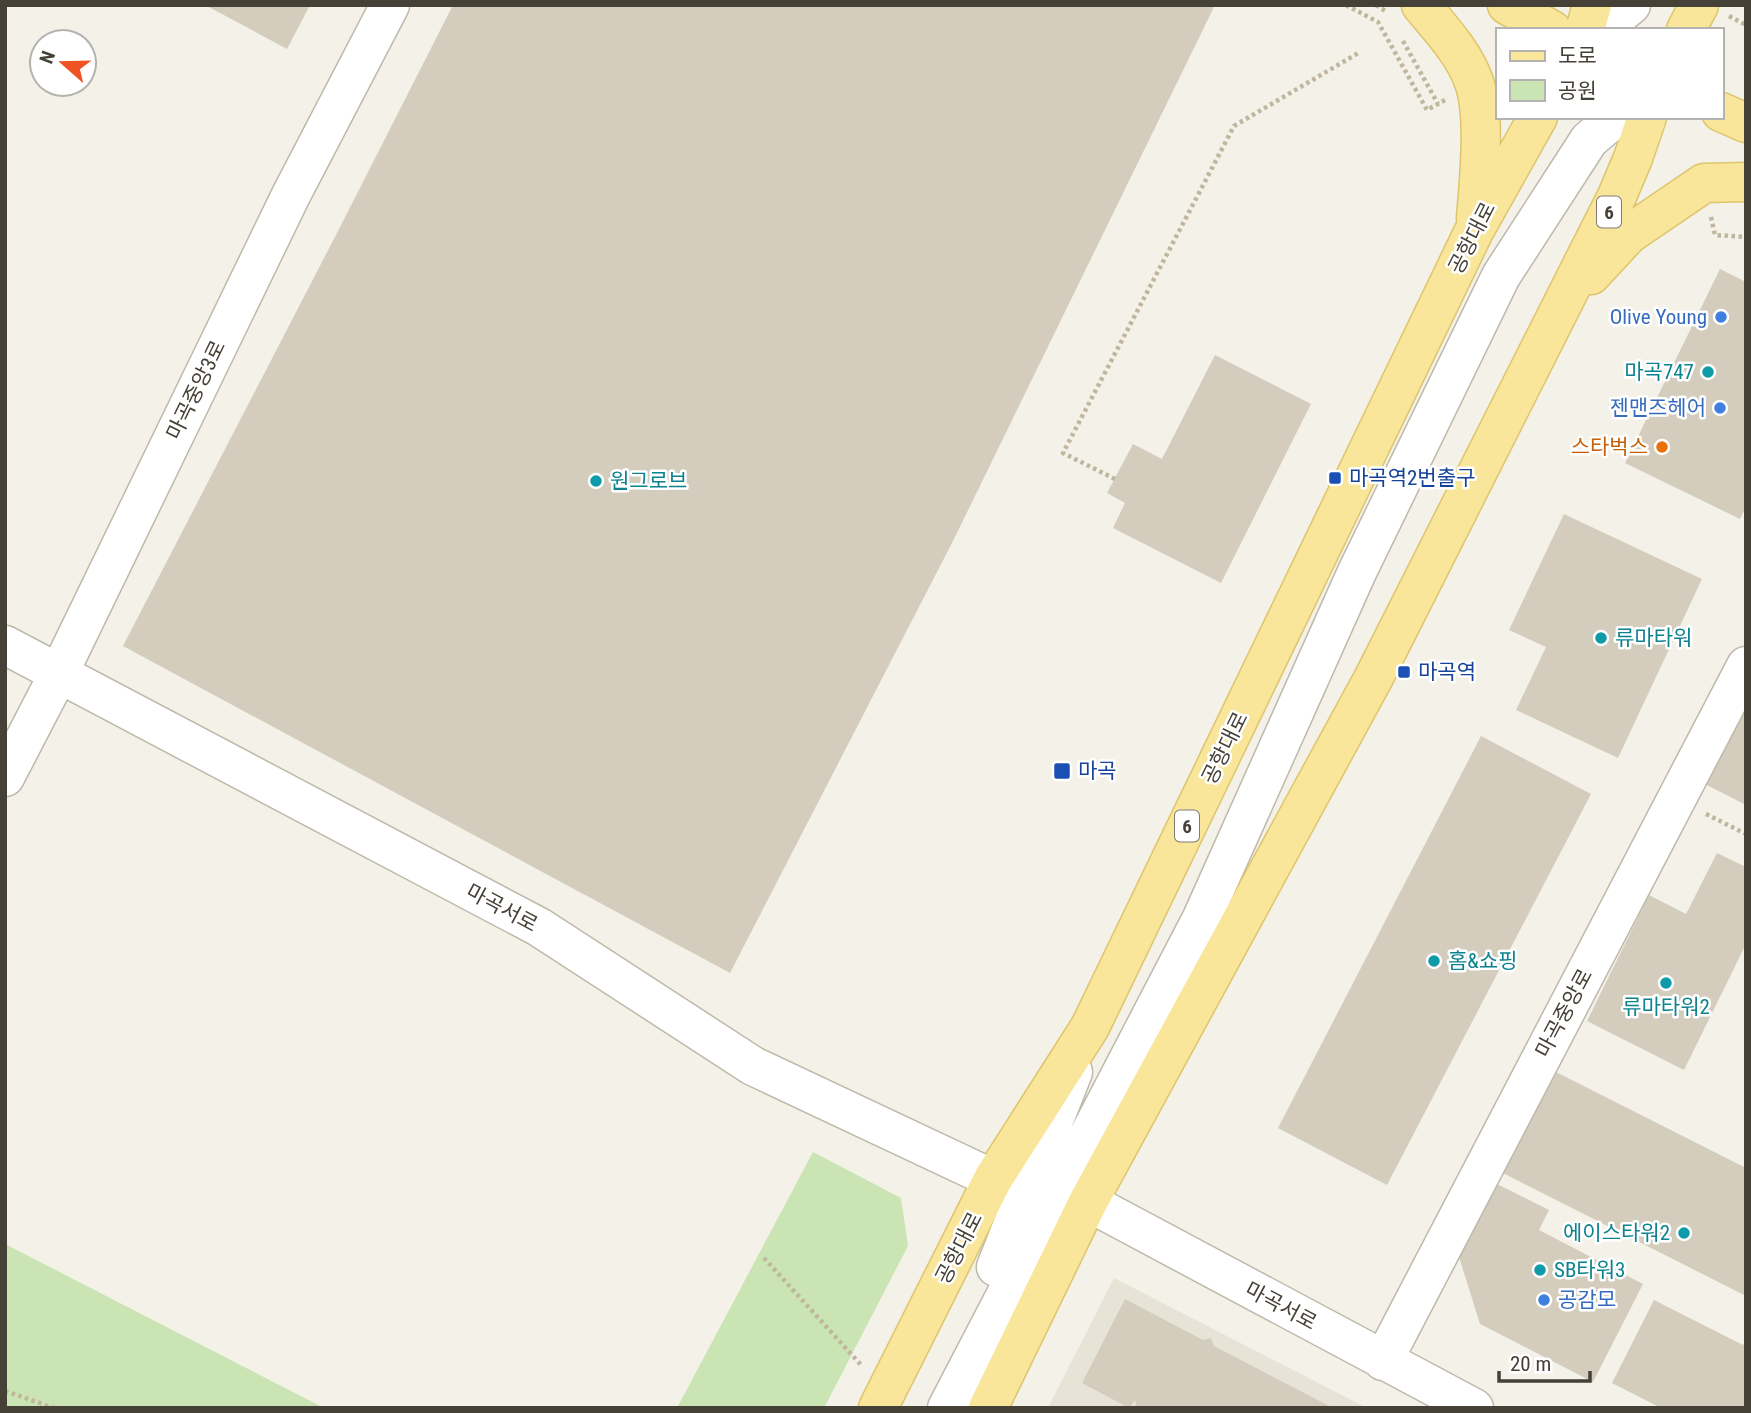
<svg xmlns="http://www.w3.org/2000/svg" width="1751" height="1413" viewBox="0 0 1751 1413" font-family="'Roboto Condensed','Noto Sans KR',sans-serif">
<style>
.residential{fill:#e7e3d6}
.green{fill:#cae5b3}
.building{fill:#d4cdbe}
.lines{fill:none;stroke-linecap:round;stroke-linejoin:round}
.minor-casing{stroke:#beb9ab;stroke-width:41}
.major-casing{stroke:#dec56b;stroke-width:41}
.path{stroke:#bfb69d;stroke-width:4.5;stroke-dasharray:3.5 3.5;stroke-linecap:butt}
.minor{stroke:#fff;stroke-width:38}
.major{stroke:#f9e69b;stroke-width:38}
.shop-dot{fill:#3f7fe0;stroke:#fff;stroke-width:2.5}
.culture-dot{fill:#0f9aa8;stroke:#fff;stroke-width:2.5}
.food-dot{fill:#e8710a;stroke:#fff;stroke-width:2.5}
.transit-dot{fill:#1a4fb4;stroke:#fff;stroke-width:2.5}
.labels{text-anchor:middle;stroke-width:5;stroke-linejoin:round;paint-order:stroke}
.shield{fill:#fff;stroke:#7e7a73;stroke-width:2}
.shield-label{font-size:19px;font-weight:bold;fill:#464137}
.street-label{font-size:21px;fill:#464137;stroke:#fff}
.shop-label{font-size:21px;fill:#366cbe;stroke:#fff;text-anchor:end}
.culture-label{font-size:21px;fill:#0d838f;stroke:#fff;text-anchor:start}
.food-label{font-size:21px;fill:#c56008;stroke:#fff;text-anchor:end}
.transit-label{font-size:21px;fill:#164399;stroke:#fff;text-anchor:start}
</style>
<rect width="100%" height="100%" fill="#f3f1e8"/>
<!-- residential -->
<path class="residential" d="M1114 1278 1367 1408H1048Z"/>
<!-- green -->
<path class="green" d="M813 1152 901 1198 908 1246 824 1408H677Z
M5 1244 324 1408H5Z"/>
<!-- building -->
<path class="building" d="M205 5H310L287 49Z
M453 5H1215L953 541 730 973 123 646 337 233Z
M1720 269 1746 282V507L1740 519 1625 463Z
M1215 355 1311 404 1221 583 1113 528 1125 503 1107 493 1133 444 1162 459Z
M1564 514 1702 579 1618 758 1516 710 1546 647 1509 630Z
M1746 707V805L1705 784Z
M1481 736 1591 794 1387 1185 1278 1128Z
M1717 853 1746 867V944L1684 1070 1587 1021 1649 895 1686 914Z
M1550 1069 1746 1168V1296L1499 1171Z
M1497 1184 1549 1210 1539 1230 1643 1284 1593 1382 1480 1324 1459 1257Z
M1125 1299 1203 1340 1211 1338 1214 1346 1333 1408H1137L1135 1400 1129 1408 1082 1383Z
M1654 1300 1743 1345 1746 1341V1408H1661L1612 1383Z"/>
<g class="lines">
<!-- minor casing -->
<g class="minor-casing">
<path id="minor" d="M1600 30 1631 5
M5 645 539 927 753 1066 993 1179
M5 777 59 673 291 195 390 5
M1088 1202 1474 1408
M996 1267 1073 1072
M1383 1361 1746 666
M947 1408 1202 918 1357 572 1501 276 1589 140 1616 117"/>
</g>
<!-- major casing -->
<g class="major-casing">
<path id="major" d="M1421 5C1440 28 1464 53 1474 82 1486 115 1479 182 1476 218
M1507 5 1552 30
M1585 30 1592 5
M1686 30 1699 5
M1721 112 1746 123
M1591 275 1629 234 1704 183 1746 182
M878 1408 993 1179 1090 1027 1474 231 1538 117
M988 1408 1088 1202 1373 679 1617 196 1633 158 1647 117"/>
</g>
<!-- path -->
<path class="path" d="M1346 5 1378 22 1427 110 1445 100
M1376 5 1387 12
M1729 16 1746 25
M1403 41 1438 104
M1711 217 1715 235 1746 237
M1115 479 1063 453 1234 126 1360 52
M1706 814 1746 834
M764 1258 862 1366
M5 1391 54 1408
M292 1408V1407"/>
<!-- minor -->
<use href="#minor" class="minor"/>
<!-- major -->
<use href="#major" class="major"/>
</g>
<!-- markers -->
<g class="shop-dot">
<circle cx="1721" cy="317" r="7"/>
<circle cx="1720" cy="408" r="7"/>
<circle cx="1544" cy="1300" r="7"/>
</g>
<g class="culture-dot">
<circle cx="1708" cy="372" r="7"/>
<circle cx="596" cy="481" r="7"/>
<circle cx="1601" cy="638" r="7"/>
<circle cx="1434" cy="961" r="7"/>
<circle cx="1666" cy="983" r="7"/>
<circle cx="1684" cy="1233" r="7"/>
<circle cx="1540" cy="1270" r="7"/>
</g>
<circle class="food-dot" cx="1662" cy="447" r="7"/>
<g class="transit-dot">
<rect x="1328" y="471" width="14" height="14" rx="3.5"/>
<rect x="1397" y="665" width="14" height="14" rx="3.5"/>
<rect x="1053" y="762" width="18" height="18" rx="3.5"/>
</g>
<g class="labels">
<!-- shield labels -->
<g class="shield">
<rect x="1597" y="196.5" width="24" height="31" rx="5"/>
<rect x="1175" y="810.5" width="24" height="31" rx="5"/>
</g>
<g class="shield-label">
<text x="1609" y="219">6</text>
<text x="1187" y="833">6</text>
</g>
<!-- street labels -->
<g class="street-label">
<text transform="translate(1472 238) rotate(-63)" y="7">공항대로</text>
<text transform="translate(196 390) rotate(-64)" y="7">마곡중앙3로</text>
<text transform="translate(1225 748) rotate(-64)" y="7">공항대로</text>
<text transform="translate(502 908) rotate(28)" y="7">마곡서로</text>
<text transform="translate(1564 1013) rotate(-62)" y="7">마곡중앙로</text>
<text transform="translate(959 1248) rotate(-63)" y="7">공항대로</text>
<text transform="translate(1281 1306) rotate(28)" y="7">마곡서로</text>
</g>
<!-- shop labels -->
<g class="shop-label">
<text x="1707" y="324">Olive Young</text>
<text x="1706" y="415">젠맨즈헤어</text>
<text x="1558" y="1307" text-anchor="start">공감모</text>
</g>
<!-- culture labels -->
<g class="culture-label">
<text x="1694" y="379" text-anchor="end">마곡747</text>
<text x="610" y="488">원그로브</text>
<text x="1615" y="645">류마타워</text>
<text x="1448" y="968">홈&amp;쇼핑</text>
<text x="1666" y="1014" text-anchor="middle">류마타워2</text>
<text x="1670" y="1240" text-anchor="end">에이스타워2</text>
<text x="1554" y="1277">SB타워3</text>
</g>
<!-- food labels -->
<g class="food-label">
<text x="1648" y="454">스타벅스</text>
</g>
<!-- transit labels -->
<g class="transit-label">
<text x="1349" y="485">마곡역2번출구</text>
<text x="1418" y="679">마곡역</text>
<text x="1078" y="778">마곡</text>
</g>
</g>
<!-- border -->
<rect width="1751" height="1413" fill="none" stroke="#464137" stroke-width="14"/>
<!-- legend -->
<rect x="1496" y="28" width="228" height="91" fill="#ffffff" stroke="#b5b3af" stroke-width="2"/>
<rect x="1510" y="51" width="35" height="10" fill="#f9e69b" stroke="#b5b3af" stroke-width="2"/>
<text x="1558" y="63" font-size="21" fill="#464137">도로</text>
<rect x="1510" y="80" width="35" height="21" fill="#cae5b3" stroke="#b5b3af" stroke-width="2"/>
<text x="1558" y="98" font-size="21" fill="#464137">공원</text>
<!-- north arrow -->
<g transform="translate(63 63) rotate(290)"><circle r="33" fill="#ffffff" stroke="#b5b3af" stroke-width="2"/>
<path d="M0-5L12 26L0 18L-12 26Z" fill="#ef5223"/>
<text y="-10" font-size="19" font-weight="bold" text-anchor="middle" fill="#464137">N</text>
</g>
<!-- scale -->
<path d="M1499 1371v10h91v-10" fill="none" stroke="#464137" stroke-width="3.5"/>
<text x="1510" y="1371" font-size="21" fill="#464137" stroke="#ffffff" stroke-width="5" paint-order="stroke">20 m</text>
</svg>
